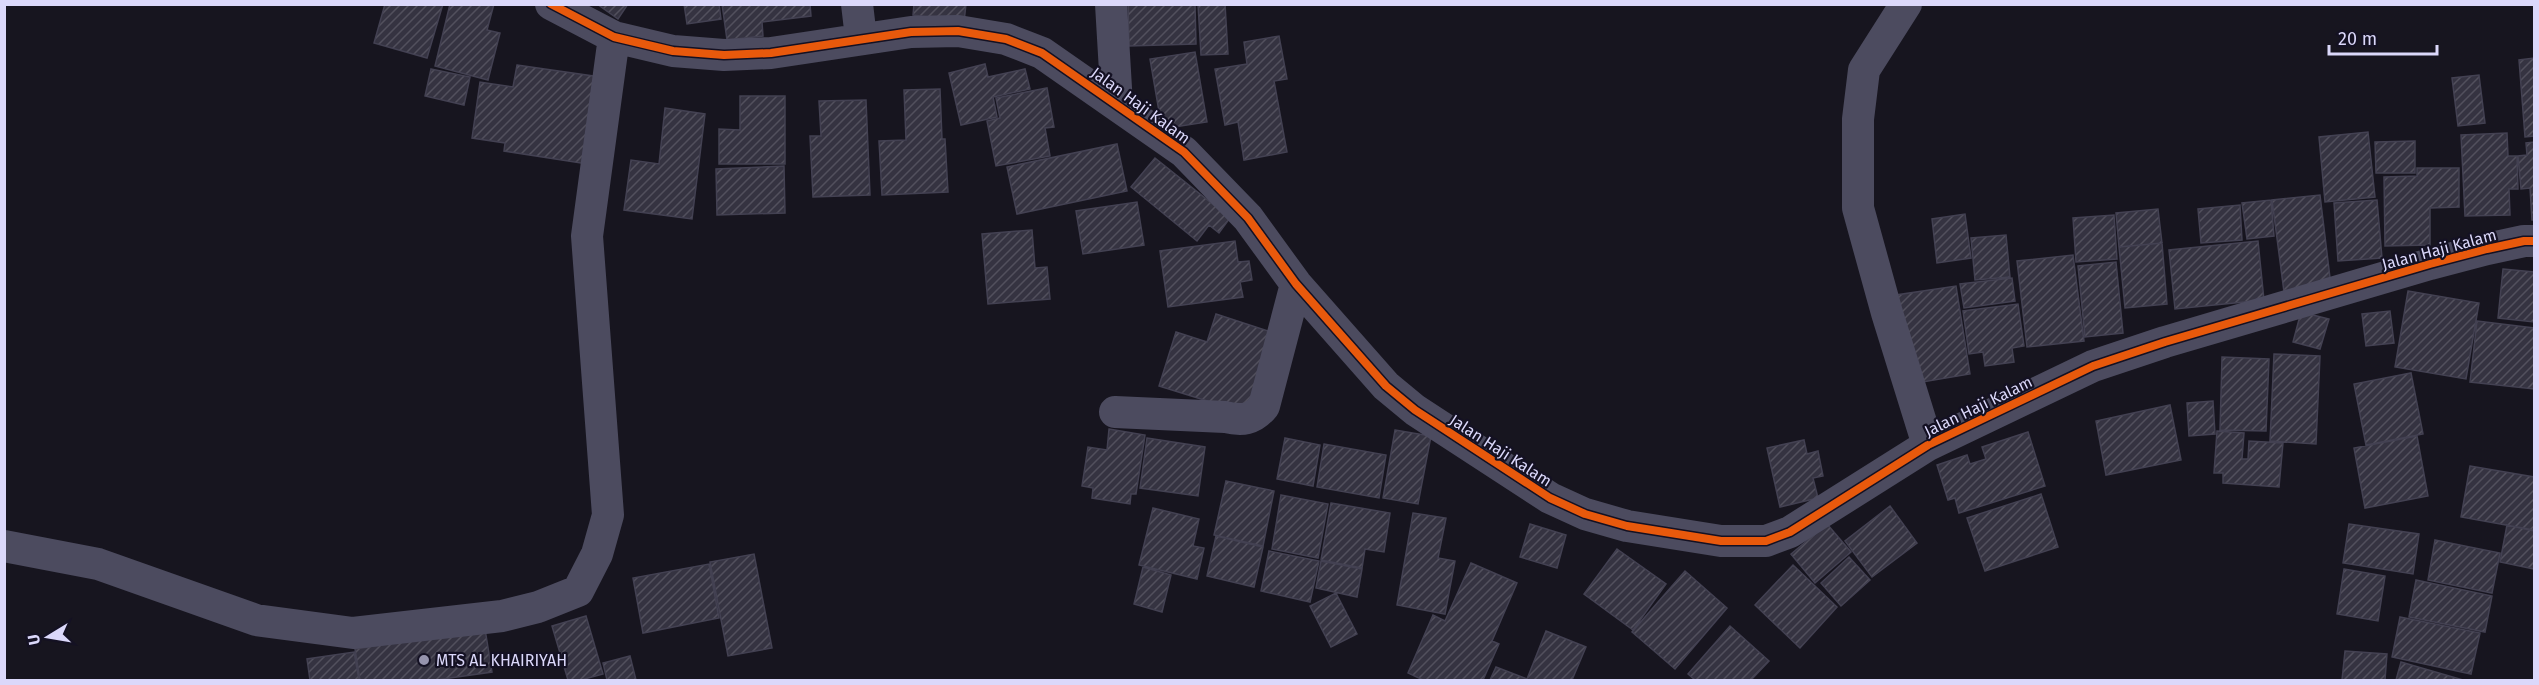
<svg xmlns="http://www.w3.org/2000/svg" width="2539" height="685" viewBox="0 0 2539 685" font-family="'Fira Sans',sans-serif">
<style>
.building{fill:url(#building-hatch);stroke:#434152;stroke-width:1.5}
.lines{fill:none;stroke-linecap:round;stroke-linejoin:round}
.street{stroke:#4c4b5f;stroke-width:32}
.cycleway-casing{stroke:#141123;stroke-width:11}
.cycleway{stroke:#e8590c;stroke-width:8}
.poi-dot{fill:#9694ad;stroke:#141123;stroke-width:2}
.labels{text-anchor:middle;stroke-width:4.5;stroke-linejoin:round;paint-order:stroke}
.street-label{font-size:16px;fill:#dbd8fa;stroke:#141123}
.poi-label{font-size:16px;fill:#dbd8fa;stroke:#141123;text-anchor:start}
</style>
<defs>
<pattern id="building-hatch" width="6" height="6" patternUnits="userSpaceOnUse" patternTransform="scale(1.5)"><rect width="6" height="6" fill="#353341"/><path d="M-1 1l2-2M0 6l6-6M5 7l2-2" fill="none" stroke="#52505d"/></pattern>
</defs>
<rect width="100%" height="100%" fill="#17151f"/>
<!-- building -->
<path class="building" d="M385 4H443L427 58 374 43Z
M450 4H494L487 30 500 33 488 80 435 66Z
M597 4H628L618 19Z
M684 4H719L721 19 687 24Z
M722 4H810L811 16 762 22 763 36 727 40Z
M914 4H966L964 22 913 15Z
M1128 4H1195L1196 44 1129 46Z
M1198 4H1225L1228 54 1201 55Z
M1279 36 1287 79 1274 81 1287 152 1244 160 1238 122 1225 125 1215 69 1247 64 1244 42Z
M1195 52 1207 122 1162 129 1150 59Z
M2534 58V136L2525 137 2519 60Z
M985 64 988 77 1025 69 1030 89 993 97 997 117 961 125 949 73Z
M517 65 600 77 587 164 504 151 505 143 472 138 480 82 513 87Z
M431 69 470 77 464 105 425 96Z
M2479 75 2485 123 2458 126 2452 78Z
M1047 88 1054 127 1045 128 1050 156 996 166 987 121 1000 118 996 98Z
M940 89 942 139H945L948 192 882 195 879 141 906 140 904 90Z
M740 96H785V164H719V129L740 130Z
M866 100 870 195 813 197 810 136H821L819 101Z
M665 108 705 114 692 219 624 210 631 160 659 164Z
M2368 132 2375 197 2325 202 2319 137Z
M2507 133 2508 156H2517L2518 189H2509L2510 215 2465 216 2461 135Z
M2415 141V173H2376L2375 142Z
M2534 142V220H2532L2530 188 2521 189 2518 156 2527 155 2526 143Z
M1117 144 1127 191 1017 214 1007 167Z
M1155 158 1230 218 1219 233 1209 225 1197 241 1131 187Z
M784 166 785 213 717 215 716 169Z
M2417 168H2459V207L2430 208V245L2385 246 2384 177 2417 176Z
M2320 195 2331 286 2284 292 2272 200Z
M2271 200 2274 236 2247 239 2242 203Z
M2377 200 2382 258 2338 261 2334 203Z
M1137 202 1144 245 1083 254 1076 211Z
M2240 205 2242 240 2201 243 2198 209Z
M2158 209 2162 243 2119 247 2116 213Z
M1965 214 1971 258 1937 263 1932 219Z
M2114 215 2117 259 2076 262 2073 218Z
M1032 230 1035 268 1047 267 1050 299 988 304 982 234Z
M2006 235 2010 277 1975 280 1971 238Z
M1235 241 1238 262 1249 261 1252 280 1240 282 1243 297 1168 307 1160 251Z
M2258 241 2264 300 2175 309 2169 250Z
M2162 243 2167 304 2125 308 2119 247Z
M2073 255 2084 341 2027 347 2017 261Z
M2116 262 2123 333 2085 337 2078 266Z
M2503 269 2534 272V322L2498 318Z
M2012 278 2015 301 1964 308 1960 284Z
M1956 286 1970 374 1911 384 1896 295Z
M2408 291 2479 303 2466 379 2395 367Z
M2018 304 2024 346 2012 348 2014 362 1985 366 1983 352 1969 354 1963 311Z
M2390 311 2394 343 2366 346 2362 314Z
M2301 312 2329 319 2320 349 2293 342Z
M1216 314 1271 332 1246 413 1159 386 1176 332 1207 342Z
M2477 321 2534 328V389L2470 382Z
M2274 354 2320 356 2316 444 2270 441Z
M2222 357 2269 359 2266 431 2220 430Z
M2411 373 2423 434 2366 445 2354 384Z
M2213 401 2215 434 2189 436 2187 403Z
M2170 405 2181 460 2106 475 2096 421Z
M1109 429 1145 435 1136 494H1131L1130 504 1092 498 1093 488 1082 486 1088 447 1107 450Z
M1395 430 1431 436 1418 504 1383 498Z
M2217 431 2244 433 2242 459H2248L2249 441 2283 443 2279 487 2223 483V473H2214Z
M2028 432 2045 486 1959 513 1955 498 1948 500 1937 465 1967 455 1970 464 1986 459 1982 447Z
M2417 436 2428 496 2365 508 2354 448Z
M1147 438 1205 447 1198 496 1140 488Z
M1285 438 1320 445 1313 486 1277 479Z
M1804 440 1807 454 1818 451 1823 476 1813 478 1818 498 1780 507 1767 448Z
M1324 444 1386 455 1379 498 1317 487Z
M2470 466 2534 477V530L2461 517Z
M1226 481 1274 491 1263 546 1214 535Z
M2041 494 2058 547 1985 571 1967 518Z
M1281 495 1328 504 1318 558 1272 549Z
M1331 503 1390 513 1384 552 1365 549 1362 568 1321 560Z
M1890 506 1917 543 1872 577 1845 541Z
M1153 508 1199 519 1193 546 1204 548 1197 579 1139 565Z
M1413 513 1446 518 1438 558 1455 561 1445 614 1397 605Z
M1530 524 1566 535 1557 568 1520 557Z
M1827 524 1851 552 1815 583 1791 554Z
M2349 524 2419 534 2413 574 2343 563Z
M2507 525 2534 531V569L2500 562Z
M1216 536 1263 547 1254 587 1207 576Z
M2435 540 2500 553 2492 593 2428 580Z
M1617 549 1666 584 1633 630 1584 594Z
M1269 551 1319 561 1310 602 1261 591Z
M754 554 772 648 728 656 710 562Z
M1849 557 1870 580 1841 606 1821 583Z
M1321 561 1362 569 1357 597 1316 588Z
M1471 563 1517 583 1492 641 1499 644 1483 680H1423L1408 673 1433 615 1445 621Z
M709 564 719 618 643 633 633 578Z
M1793 565 1837 607 1800 648 1755 605Z
M1143 567 1171 575 1162 612 1134 604Z
M2344 569 2385 576 2378 621 2337 614Z
M1685 571 1727 608 1675 669 1632 632Z
M2416 580 2492 596 2485 632 2409 617Z
M1336 593 1357 634 1331 647 1310 606Z
M586 616 603 674 581 680H568L552 626Z
M2400 617 2480 633 2471 674 2392 657Z
M1730 626 1769 661 1751 680H1695L1688 674Z
M485 629 492 672 436 680H360L355 649Z
M1546 631 1586 647 1572 680H1490L1496 667 1527 679Z
M2345 651 2387 654 2385 680H2342Z
M354 652 359 680H310L307 659Z
M630 656 636 680H607L603 663Z
M2401 662 2463 680H2396Z"/>
<g class="lines">
<!-- street -->
<path class="street" d="M551 4 614 37 673 51 724 55 771 53 911 32 958 31 1006 39 1042 53 1184 152 1248 218 1296 284 1386 386 1415 410 1550 498 1585 514 1627 526 1721 541H1766L1790 532 1928 445 2093 366 2165 342 2430 264 2487 249 2524 241H2534
M857 4 861 38
M1111 4 1117 105
M1906 4 1864 70 1858 119V208L1887 313 1928 445
M1115 412 1225 417C1242 421 1253 420 1264 406L1296 284
M4 546 98 564 256 620 353 633 502 616 538 607 578 591 597 554 608 515 587 236 614 37"/>
<!-- cycleway casing -->
<g class="cycleway-casing">
<path id="cycleway" d="M551 4 614 37 673 51 724 55 771 53 911 32 958 31 1006 39 1042 53 1184 152 1248 218 1296 284 1386 386 1415 410 1550 498 1585 514 1627 526 1721 541H1766L1790 532 1928 445 2093 366 2165 342 2430 264 2487 249 2524 241H2534"/>
</g>
<!-- cycleway -->
<use href="#cycleway" class="cycleway"/>
</g>
<!-- markers -->
<circle class="poi-dot" cx="424" cy="660" r="6"/>
<g class="labels">
<!-- street labels -->
<g class="street-label">
<text transform="translate(1141 105) rotate(36)" y="6">Jalan Haji Kalam</text>
<text transform="translate(2439 249) rotate(-15)" y="6">Jalan Haji Kalam</text>
<text transform="translate(1978 406) rotate(-26)" y="6">Jalan Haji Kalam</text>
<text transform="translate(1501 450) rotate(33)" y="6">Jalan Haji Kalam</text>
</g>
<!-- poi labels -->
<g class="poi-label">
<text x="436" y="666">MTS AL KHAIRIYAH</text>
</g>
</g>
<!-- border -->
<rect width="2539" height="685" fill="none" stroke="#dbd8fa" stroke-width="12"/>
<!-- north arrow -->
<g transform="translate(48 637) rotate(259)" stroke="#141123" stroke-width="4.5" paint-order="stroke">
<path d="M0-4.5L10 22L0 15L-10 22Z" fill="#dbd8fa"/>
<text y="-9" font-size="16" font-weight="bold" text-anchor="middle" fill="#dbd8fa">U</text>
</g>
<!-- scale -->
<path d="M2329 45v9h108v-9" fill="none" stroke="#dbd8fa" stroke-width="3"/>
<text x="2338" y="45" font-size="18" fill="#dbd8fa" stroke="#141123" stroke-width="4.5" paint-order="stroke">20 m</text>
</svg>
